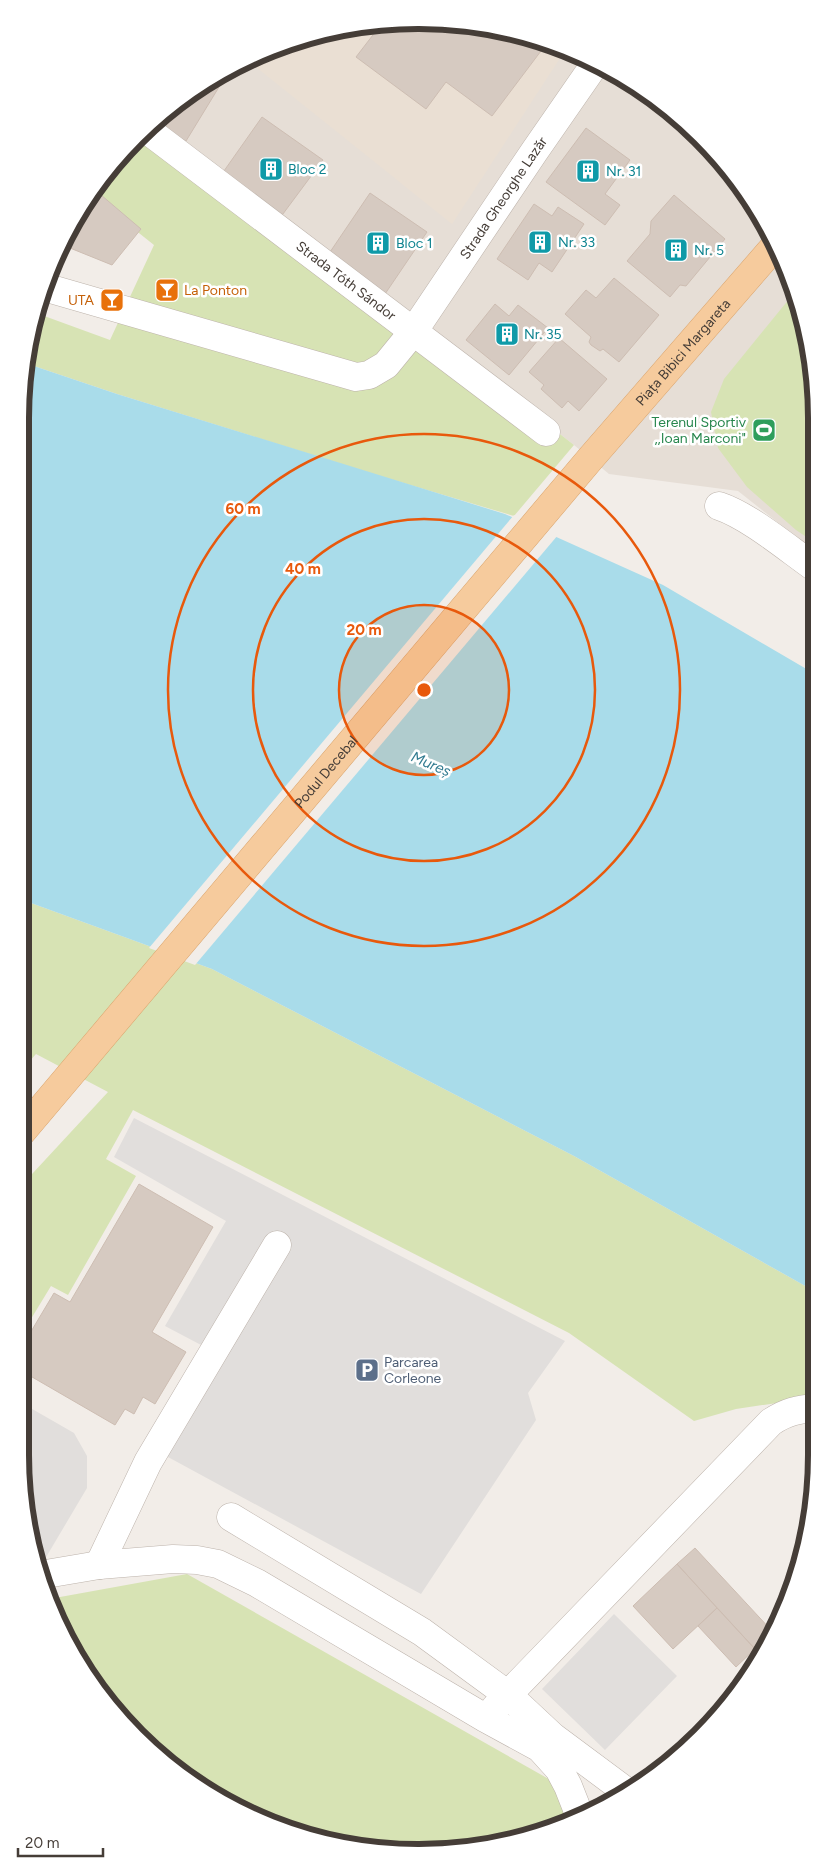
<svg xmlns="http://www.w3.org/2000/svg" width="837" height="1873" viewBox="0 0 837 1873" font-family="Figtree,sans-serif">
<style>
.residential{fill:#e6ded6}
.education{fill:#eadfd3}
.green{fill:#d7e3b4}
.parking{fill:#e1dedc}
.water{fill:#a9dcea}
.pier{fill:#f2ede8}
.building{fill:#d6cac1;stroke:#cdbdb2}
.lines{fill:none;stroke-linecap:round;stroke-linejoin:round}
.minor-casing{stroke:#bdb3ab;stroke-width:29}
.major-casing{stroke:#daa56e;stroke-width:29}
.minor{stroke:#fff;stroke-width:28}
.major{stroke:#f6cb9d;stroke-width:28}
.ring{fill:none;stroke:#e8590c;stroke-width:2.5}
.labels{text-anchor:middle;stroke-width:5;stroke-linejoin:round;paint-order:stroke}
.culture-label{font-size:14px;fill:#0d838f;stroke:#fff;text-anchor:start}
.street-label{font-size:14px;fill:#453d37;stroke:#fff}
.food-label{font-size:14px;fill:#c56008;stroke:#fff;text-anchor:start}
.leisure-label{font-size:14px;fill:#27864d;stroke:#fff;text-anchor:end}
.service-label{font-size:14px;fill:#4e5e75;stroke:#fff;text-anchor:start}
.water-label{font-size:15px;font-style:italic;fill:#337c91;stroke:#fff}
.rim{fill:none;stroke:#453d37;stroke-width:6}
.centre{fill:#e8590c;stroke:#fff;stroke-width:2.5}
.ring-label{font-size:15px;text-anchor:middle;font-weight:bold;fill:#e8590c;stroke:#fff;stroke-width:5;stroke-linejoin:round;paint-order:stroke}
</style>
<rect width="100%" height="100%" fill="#f2ede8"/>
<!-- residential -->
<path class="residential" d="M418 20 496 28 571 50 661 102 734 176 787 266 814 366V551L738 491 609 474 574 445 158 120 197 87 266 50 340 28Z"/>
<!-- education -->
<path class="education" d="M418 20 496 28 566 49 452 224 247 60 266 50 340 28Z"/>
<!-- green -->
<path class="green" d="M158 120 574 445 514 516 380 476 117 394 25 363 28 341 36 313 110 340 154 245 90 194 137 137Z
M794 293 814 366V542L796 530 747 487 718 448 711 412 724 379Z
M20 899 212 969 574 1156 816 1292 817 1397 736 1409 694 1421 569 1333 133 1110 106 1159 136 1176 68 1295 51 1286 20 1337V1187L108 1092 36 1054 20 1072Z
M187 1574 554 1782 570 1818 496 1845 418 1853 341 1845 220 1800 119 1717 73 1653 49 1599Z"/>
<!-- parking -->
<path class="parking" d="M134 1118 565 1341 528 1393 536 1420 421 1594 144 1444 203 1346 165 1326 226 1221 114 1157Z
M20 1402 74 1433 87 1456V1488L42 1564H38L20 1454Z
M614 1614 677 1676 605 1750 542 1689Z"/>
<!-- water -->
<path class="water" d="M25 363 117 394 505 514 663 585 815 674 816 1292 574 1156 212 969 20 899V418Z"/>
<!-- pier -->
<path class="pier" d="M514 515 558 535 195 965 149 948Z"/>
<!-- building -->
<path class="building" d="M418 20 496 28 547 43 492 116 446 82 426 109 356 57 376 31 368 25Z
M210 80 219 87 186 141 152 124 197 87Z
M262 117 323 160 274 226 219 178Z
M586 128 630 160 605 194 620 205 605 225 546 182Z
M94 189 141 229 112 265 65 246Z
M370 193 427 232 385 294 328 255Z
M674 195 725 239 686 286 680 285 670 297 627 261 650 234 651 221Z
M534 204 552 216 558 207 584 224 552 272 539 263 528 280 497 259Z
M614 278 659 315 619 362 603 349 600 351 591 345 589 342 591 337 565 314 586 290 596 298Z
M495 304 509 316 518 305 548 328 509 375 466 340Z
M559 338 607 379 579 411 568 401 562 408 541 389 544 385 529 372Z
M139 1184 213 1227 152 1332 186 1352 155 1404 143 1397 134 1414 125 1409 115 1425 20 1370V1350L54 1293 70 1302Z
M695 1548 772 1631 768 1637 755 1649 677 1564Z
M677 1564 717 1608 673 1649 633 1606Z
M717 1608 755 1649 736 1667 698 1626Z"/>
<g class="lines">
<!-- minor casing -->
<g class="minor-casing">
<g id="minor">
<path id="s1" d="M146 129 546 432"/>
<path id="s2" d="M44 287 356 377 369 375 386 365 413 332 534 152 595 64"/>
<path d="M719 506C749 516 787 548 814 567"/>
<path d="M231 1517 422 1632 508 1695 553 1737 627 1792"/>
<path d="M99 1565 148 1462 277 1245"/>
<path d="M40 1575 99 1565 173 1559 197 1560 218 1564 257 1583 485 1718 540 1748 559 1769 568 1786 579 1814"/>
<path d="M495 1708 771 1422C786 1412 798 1409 817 1408"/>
</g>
</g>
<!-- major casing -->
<g class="major-casing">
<g id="major">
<path id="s3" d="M20 1134 590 459 775 246"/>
</g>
</g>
<!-- minor -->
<use href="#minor" class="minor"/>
<!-- major -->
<use href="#major" class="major"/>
</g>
<!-- distance rings -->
<circle cx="424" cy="690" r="85" fill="#e8590c" fill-opacity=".12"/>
<g class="ring">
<circle cx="424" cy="690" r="85"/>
<circle cx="424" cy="690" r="171"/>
<circle cx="424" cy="690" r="256"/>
</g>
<!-- icons -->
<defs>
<g id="building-square" transform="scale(1.25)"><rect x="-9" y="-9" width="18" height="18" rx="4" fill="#0f9aa8" stroke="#fff"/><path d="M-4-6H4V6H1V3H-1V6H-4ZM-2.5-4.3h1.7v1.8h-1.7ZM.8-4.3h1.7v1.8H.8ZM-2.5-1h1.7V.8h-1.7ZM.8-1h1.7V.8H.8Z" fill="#fff"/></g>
<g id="bar-square" transform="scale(1.25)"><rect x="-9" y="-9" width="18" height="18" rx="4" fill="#e8710a" stroke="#fff"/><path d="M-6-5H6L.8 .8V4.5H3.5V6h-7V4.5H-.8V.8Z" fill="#fff"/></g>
<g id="stadium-square" transform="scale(1.25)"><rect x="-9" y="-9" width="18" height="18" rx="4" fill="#2e9e5b" stroke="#fff"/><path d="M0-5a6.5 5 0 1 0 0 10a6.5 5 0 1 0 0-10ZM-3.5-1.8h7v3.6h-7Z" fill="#fff"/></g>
<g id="parking-square" transform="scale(1.25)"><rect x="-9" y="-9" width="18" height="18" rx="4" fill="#5c6f8a" stroke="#fff"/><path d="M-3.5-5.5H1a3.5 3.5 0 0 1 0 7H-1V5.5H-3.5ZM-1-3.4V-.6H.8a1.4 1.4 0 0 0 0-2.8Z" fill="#fff"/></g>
</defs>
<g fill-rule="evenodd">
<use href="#building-square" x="271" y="169"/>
<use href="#building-square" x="588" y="171"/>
<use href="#building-square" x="540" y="242"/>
<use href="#building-square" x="378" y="243"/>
<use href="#building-square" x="676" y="250"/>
<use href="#bar-square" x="167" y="290"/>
<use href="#bar-square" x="112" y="300"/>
<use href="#building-square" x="507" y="334"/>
<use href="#stadium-square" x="764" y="430"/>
<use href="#parking-square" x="367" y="1370"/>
</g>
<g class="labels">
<!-- culture labels -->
<g class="culture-label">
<text x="288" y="174">Bloc 2</text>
<text x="606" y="176">Nr. 31</text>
<text x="558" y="247">Nr. 33</text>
<text x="396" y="248">Bloc 1</text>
<text x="694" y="255">Nr. 5</text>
<text x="524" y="339">Nr. 35</text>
</g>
<!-- street labels -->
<g class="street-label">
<text dy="5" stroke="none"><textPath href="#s2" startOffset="562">Strada Gheorghe Lazăr</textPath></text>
<text dy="5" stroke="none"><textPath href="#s1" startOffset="251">Strada Tóth Sándor</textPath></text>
<text dy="5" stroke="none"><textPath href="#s3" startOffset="1025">Piața Bibici Margareta</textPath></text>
<text dy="5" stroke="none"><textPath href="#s3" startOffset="474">Podul Decebal</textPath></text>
</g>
<!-- food labels -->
<g class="food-label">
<text x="184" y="295">La Ponton</text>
<text x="94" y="305" text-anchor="end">UTA</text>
</g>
<!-- leisure labels -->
<g class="leisure-label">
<text x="746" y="427">Terenul Sportiv<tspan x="746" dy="16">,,Ioan Marconi"</tspan></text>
</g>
<!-- service labels -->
<g class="service-label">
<text x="384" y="1367">Parcarea<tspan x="384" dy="16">Corleone</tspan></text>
</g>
<!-- water labels -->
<g class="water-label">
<text transform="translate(431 764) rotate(23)" y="5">Mureș</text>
</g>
</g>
<!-- crop -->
<path d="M0 0H837V1873H0ZM418 29H419A389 389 0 0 1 808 418V1455A389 389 0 0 1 419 1844H418A389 389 0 0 1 29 1455V418A389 389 0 0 1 418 29Z" fill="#fff" fill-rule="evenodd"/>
<path class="rim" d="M418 29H419A389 389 0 0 1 808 418V1455A389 389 0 0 1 419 1844H418A389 389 0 0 1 29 1455V418A389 389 0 0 1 418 29Z"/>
<circle cx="424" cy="690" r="8" class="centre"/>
<g class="ring-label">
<text x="243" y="514">60 m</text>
<text x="303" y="574">40 m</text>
<text x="364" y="635">20 m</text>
</g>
<!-- scale -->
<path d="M18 1848v8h85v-8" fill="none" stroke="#453d37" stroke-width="2.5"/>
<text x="25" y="1848" font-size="15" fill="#453d37" stroke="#ffffff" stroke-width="4" paint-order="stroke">20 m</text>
</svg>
